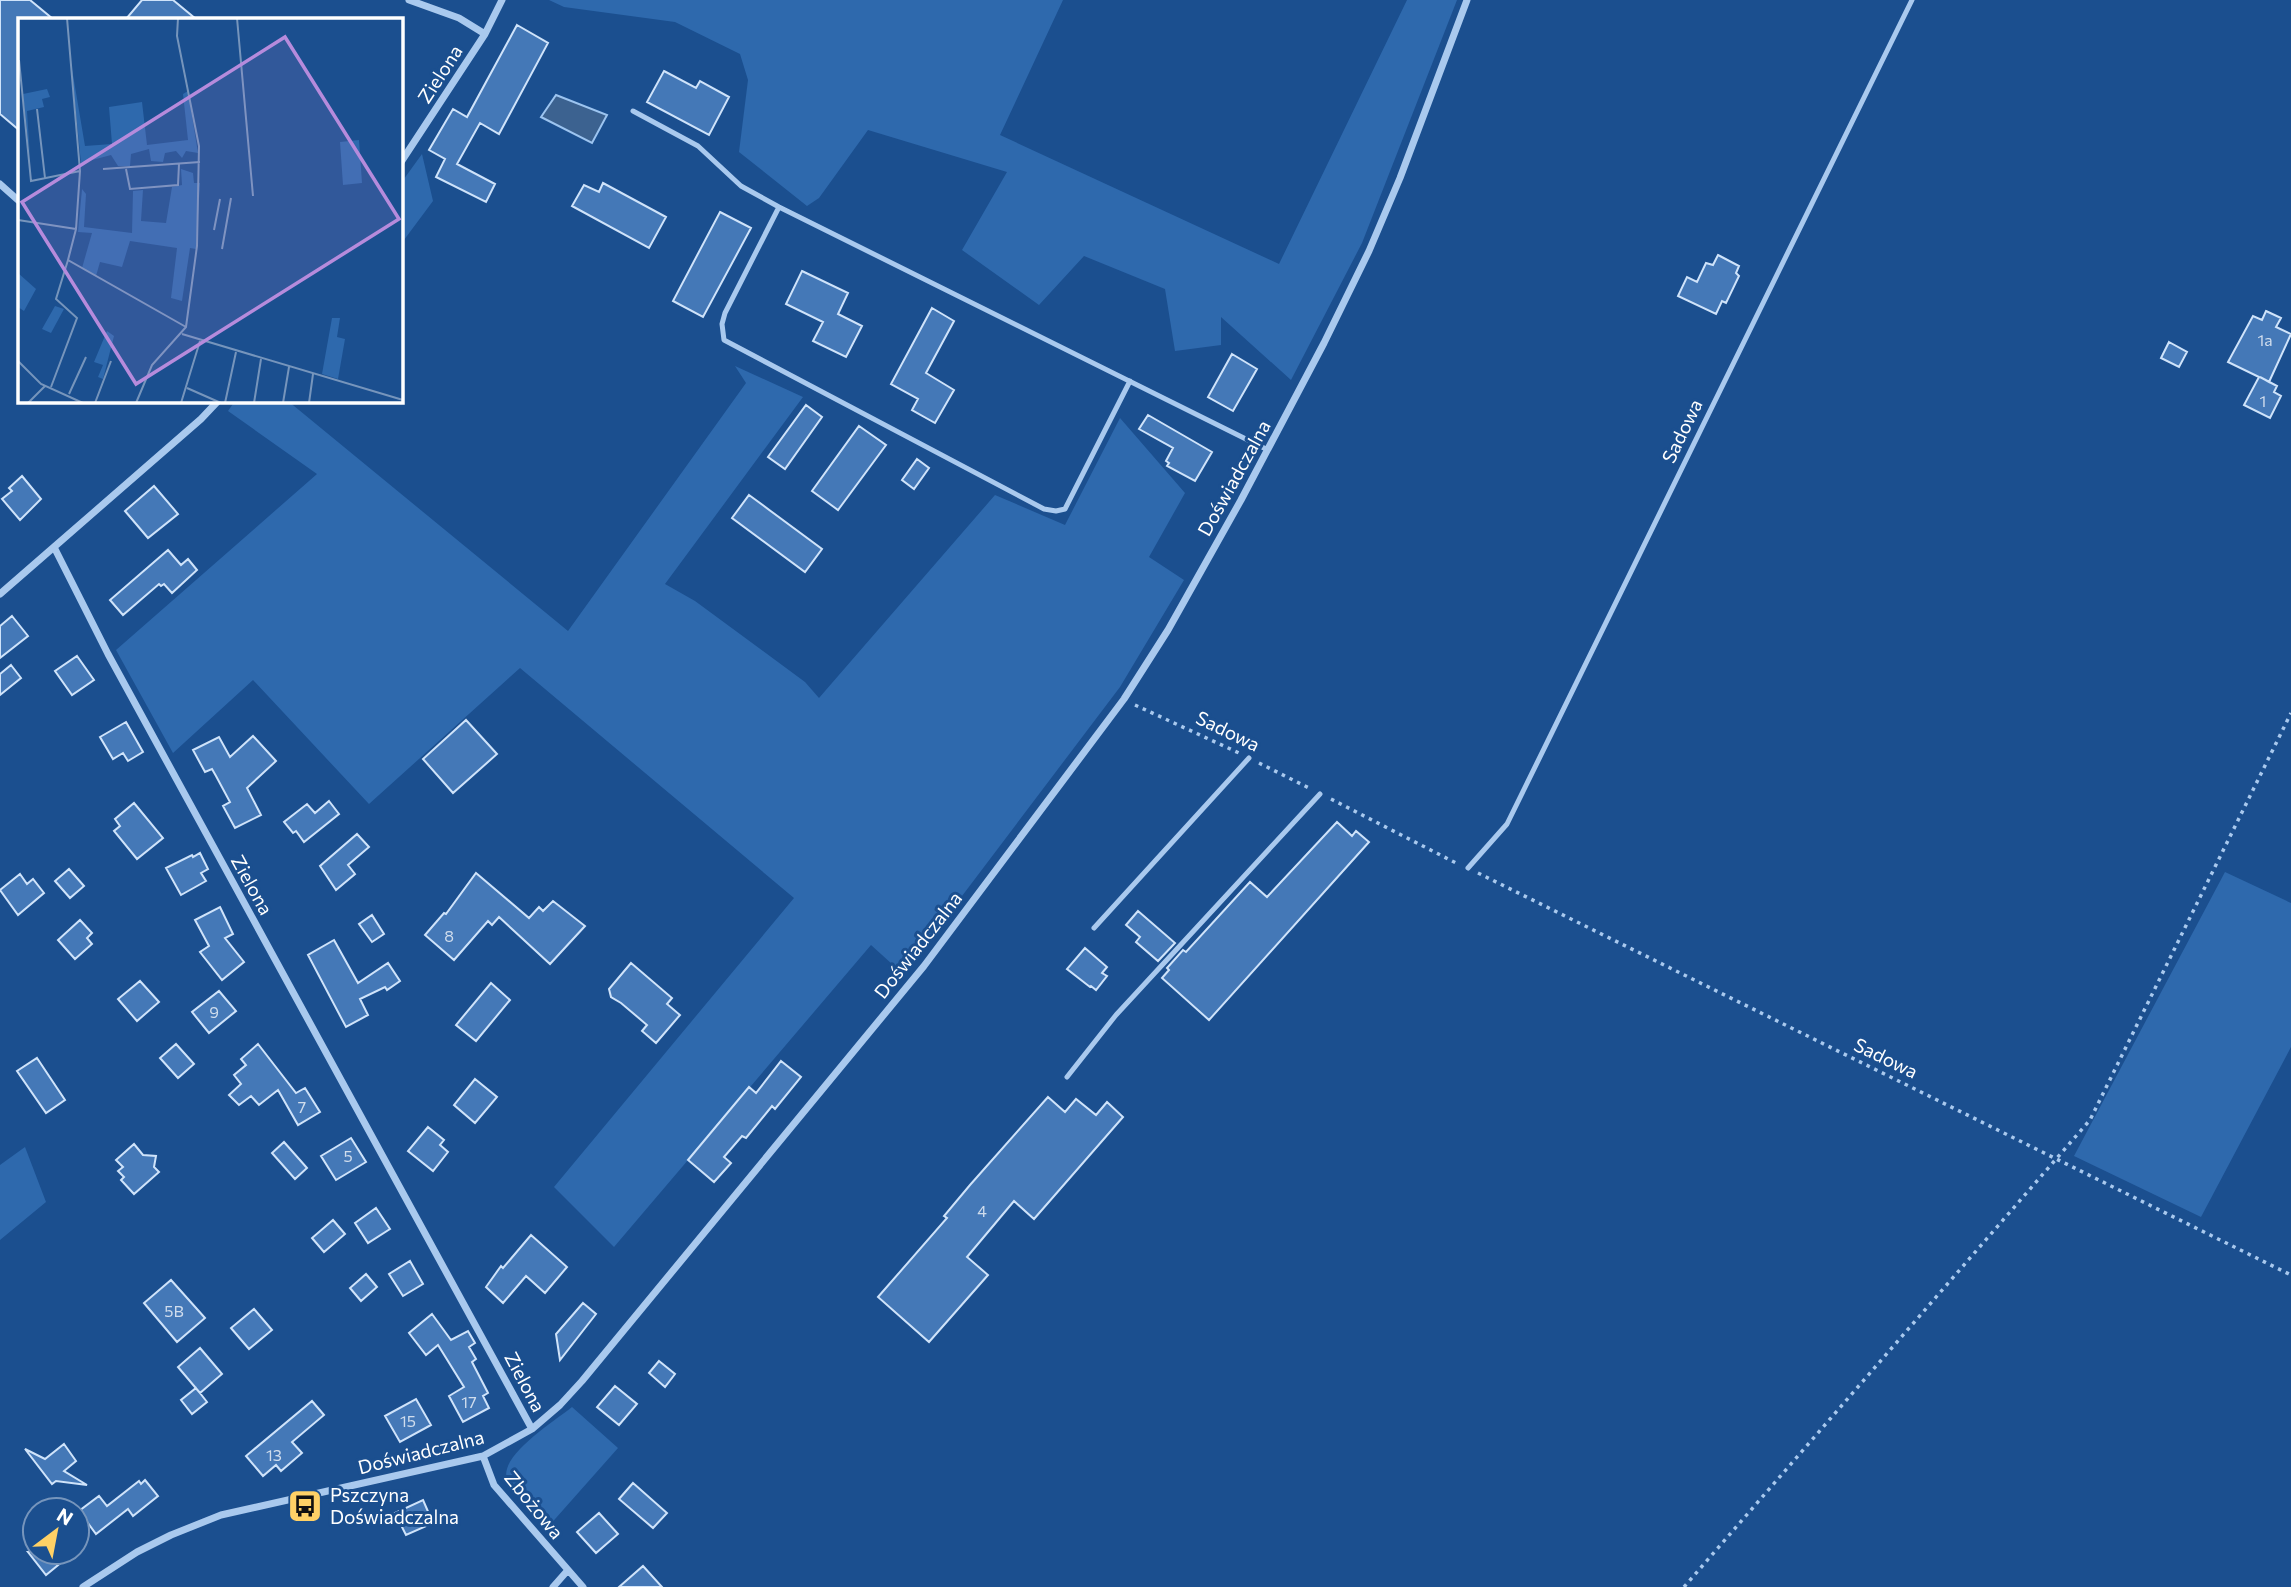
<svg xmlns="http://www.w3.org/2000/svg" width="2291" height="1587" viewBox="0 0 2291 1587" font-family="Commissioner,sans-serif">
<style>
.green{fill:#2e69ad}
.water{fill:#3c6290;stroke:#9cc4f0;stroke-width:2}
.building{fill:#4478b7;stroke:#cfe3fa;stroke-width:2}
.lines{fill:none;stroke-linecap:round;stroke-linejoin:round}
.path{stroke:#a9c9ee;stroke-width:3.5;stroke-dasharray:3.5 5;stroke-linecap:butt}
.service{stroke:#a9c9ee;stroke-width:5}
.minor{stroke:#a9c9ee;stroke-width:7}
.labels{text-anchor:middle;stroke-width:6;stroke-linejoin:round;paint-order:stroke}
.number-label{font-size:16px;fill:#d0dded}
.street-label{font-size:19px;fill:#fff;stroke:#1b4f8f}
.poi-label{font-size:19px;fill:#fff;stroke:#1b4f8f;text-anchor:start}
.inset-road{fill:none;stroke:#7695bc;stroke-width:2}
.view{fill:#b68bdc;fill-opacity:0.15;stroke:#b68bdc;stroke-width:3.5}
.inset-edge{fill:none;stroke:#fff;stroke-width:3.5}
</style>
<rect width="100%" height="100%" fill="#1b4f8f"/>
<!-- green -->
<path class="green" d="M549 0H1063L1000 135 1279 264 1407 0H1457L1362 243 1291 380 1221 317V345L1175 351 1165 289 1084 256 1039 305 962 250 1007 172 868 130 819 198 807 206 739 152 748 80 740 54 675 22 564 7Z
M422 154 433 201 401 244V183Z
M735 366 803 397 665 584 695 601 805 682 819 698 995 495 1065 525 1120 418 1185 493 1149 557 1184 580 1120 687 903 974 871 945 614 1247 554 1187 794 898 520 668 369 804 253 680 173 753 116 650 317 474 228 411 235 401H288L568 631 746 383Z
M2225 872 2291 903V1047L2201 1217 2074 1156Z
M25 1147 46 1202 0 1240V1165Z
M572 1407 618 1448 548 1527C536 1514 516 1496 508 1481 495 1458 556 1420 572 1407Z"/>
<!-- water -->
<path class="water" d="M556 95 607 115 592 143 541 117Z"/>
<!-- building -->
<path class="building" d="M0 0H30L53 19H19V130L0 114Z
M142 0H173L196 19H126Z
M517 25 548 43 499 134 480 123 457 164 495 184 486 202 436 177 445 159 429 150 453 109 467 117Z
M664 71 696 88 700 81 729 97 709 135 647 102Z
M603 183 666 217 649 248 572 206 584 185 599 192Z
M720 212 751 228 703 317 673 301Z
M1718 255 1739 266 1736 273 1739 276 1726 303 1722 301 1716 314 1678 296 1687 277 1697 282 1706 263 1713 265Z
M802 271 848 293 838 314 862 326 846 357 813 341 823 322 786 304Z
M932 308 954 321 926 373 954 390 935 423 912 410 918 399 891 384Z
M2266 311 2281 318 2276 327 2291 334 2269 382 2260 377 2277 386 2274 392 2281 396 2270 418 2244 405 2259 377 2228 362 2253 316 2262 320Z
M2169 342 2187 352 2179 367 2161 358Z
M1232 354 1257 369 1233 411 1208 397Z
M806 405 822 417 785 469 768 457Z
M1148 415 1212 452 1195 481 1167 466 1169 463 1166 461 1173 448 1139 429Z
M859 426 886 445 838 510 812 491Z
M917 459 929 468 914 489 902 480Z
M22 476 41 499 20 520 2 499 12 491 9 488Z
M154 486 178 514 148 538 125 511Z
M749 495 822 549 805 572 732 518Z
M168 550 181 565 188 559 197 570 172 593 164 584 161 586 159 584 123 615 110 600Z
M12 616 28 636 0 658V626Z
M77 656 94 680 72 695 55 671Z
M11 665 21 678 0 695V674Z
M466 720 497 754 453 793 423 759Z
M126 722 143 752 128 761 123 753 113 759 100 737Z
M253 736 276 761 247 788 261 815 235 828 223 806 230 802 216 776 212 769 205 772 193 750 219 737 230 757Z
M329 801 339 814 304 842 296 831 293 833 284 822 307 804 315 813Z
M134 803 163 838 137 859 114 831 120 826 115 819Z
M1337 822 1352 836 1356 831 1369 842 1209 1020 1162 978 1169 970 1167 968 1183 950 1186 952 1250 882 1267 897Z
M357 834 369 847 348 865 355 874 336 890 320 866Z
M200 853 208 869 201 873 206 881 181 895 166 868 192 855 193 857Z
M69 869 84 886 70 898 55 881Z
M476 873 529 918 539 907 543 911 553 901 585 926 550 964 499 917 492 925 488 921 454 960 425 935 444 913 446 914Z
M20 874 27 884 33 879 44 893 18 915 0 890Z
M220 907 233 934 225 938 244 962 222 980 200 952 209 946 195 920Z
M1138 911 1175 943 1158 961 1136 942 1140 937 1126 925Z
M372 915 384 934 372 942 359 924Z
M80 920 92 933 87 938 92 944 75 959 58 940Z
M334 940 358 983 388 963 400 981 387 990 385 987 360 999 368 1015 346 1027 308 955Z
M1085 948 1107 967 1102 973 1107 976 1096 990 1091 986 1090 987 1067 969Z
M631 963 672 998 667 1004 680 1015 656 1043 642 1031 647 1025 621 1003 611 997 609 989Z
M140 981 159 1002 137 1021 118 999Z
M491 983 510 1000 476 1041 456 1025Z
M219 991 236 1011 209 1033 192 1012Z
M176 1044 194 1064 178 1078 160 1058Z
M258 1044 296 1093 305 1088 320 1112 298 1125 278 1090 259 1105 251 1096 239 1105 229 1095 241 1084 234 1075 246 1065 241 1059Z
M37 1058 65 1100 46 1113 17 1071Z
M781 1061 801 1077 775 1109 772 1106 746 1138 742 1136 724 1157 731 1163 714 1182 688 1160 749 1087 756 1093Z
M475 1079 497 1097 475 1123 454 1105Z
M1048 1097 1065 1112 1076 1099 1096 1115 1107 1102 1123 1117 1034 1219 1014 1201 967 1257 988 1275 929 1342 878 1297 947 1218 944 1216 970 1185Z
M428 1127 444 1140 440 1145 448 1152 433 1171 408 1151Z
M351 1138 366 1162 336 1180 321 1156Z
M284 1142 307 1168 295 1179 272 1153Z
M134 1144 143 1155 156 1156 154 1167 159 1172 134 1194 121 1180 124 1177 118 1171 123 1167 116 1160Z
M376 1208 390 1229 368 1243 355 1223Z
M333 1220 345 1234 324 1252 312 1238Z
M531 1235 567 1267 545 1293 526 1276 503 1303 486 1287 501 1266 503 1268Z
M410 1261 423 1284 403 1296 389 1274Z
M366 1274 377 1287 361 1301 350 1288Z
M171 1280 205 1318 177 1342 144 1303Z
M583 1303 596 1314 560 1360 556 1334Z
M254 1309 272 1330 249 1349 231 1328Z
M432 1314 451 1340 468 1331 475 1343 469 1347 476 1359 472 1362 488 1393 483 1396 489 1408 463 1422 449 1396 464 1387 438 1345 426 1355 409 1333Z
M200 1348 222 1374 200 1393 178 1367Z
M659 1361 675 1374 665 1387 649 1373Z
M615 1386 637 1404 619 1425 597 1407Z
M196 1388 207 1402 192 1414 181 1400Z
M416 1399 431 1425 400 1442 385 1416Z
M312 1401 324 1415 292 1442 302 1453 281 1471 276 1465 263 1476 246 1456Z
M64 1444 76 1461 64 1471 87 1485 56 1481 52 1484 25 1449 45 1459Z
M145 1480 158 1496 133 1516 128 1509 96 1534 79 1511 99 1496 107 1506 139 1481 141 1484Z
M633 1483 667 1513 653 1528 619 1499Z
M423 1500 433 1523 406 1535 395 1513Z
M599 1513 618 1534 596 1553 577 1532Z
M28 1552H74L46 1575Z
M643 1566 662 1587H619Z"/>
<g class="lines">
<!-- path -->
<path class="path" d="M1135 705 1239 753
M1259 763 1311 789
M1331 799 1458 864
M1478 873 2291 1275
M1684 1587 2090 1120 2291 713"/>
<!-- service -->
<path class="service" d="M633 111 698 146 741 186 779 207 1268 450
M779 207 725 313 722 324 724 340 1044 509 1056 511 1065 509 1130 381
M1468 868 1507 824 1912 0
M1094 928 1249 758
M1067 1077 1116 1015 1320 794"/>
<!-- minor -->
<path class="minor" d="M409 0 459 18 485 34
M401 162 485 34 502 0
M0 184 19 201
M218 401 201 419 54 547 108 654 532 1429
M0 594 54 547
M483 1456 494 1485 583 1587
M83 1587 137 1552 171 1535 221 1515 483 1456 532 1429 560 1405 582 1381 924 966 1124 699 1168 630 1241 500 1324 343 1369 251 1400 178 1467 0
M553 1587 568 1570"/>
</g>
<!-- icons -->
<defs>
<g id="bus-square" transform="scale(1.75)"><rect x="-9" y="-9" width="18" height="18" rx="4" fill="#ffd166" stroke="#1b4f8f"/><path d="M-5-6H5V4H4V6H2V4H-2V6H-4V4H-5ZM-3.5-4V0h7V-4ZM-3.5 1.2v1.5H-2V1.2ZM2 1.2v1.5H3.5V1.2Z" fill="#111"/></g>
</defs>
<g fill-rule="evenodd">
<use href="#bus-square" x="305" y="1506"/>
</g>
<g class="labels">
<!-- number labels -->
<g class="number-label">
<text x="2265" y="346">1a</text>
<text x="2263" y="407">1</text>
<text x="449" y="942">8</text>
<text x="214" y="1018">9</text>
<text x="302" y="1113">7</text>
<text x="348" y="1162">5</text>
<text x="982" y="1217">4</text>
<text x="174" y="1317">5B</text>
<text x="469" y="1408">17</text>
<text x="408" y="1427">15</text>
<text x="274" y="1461">13</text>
</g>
<!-- street labels -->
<g class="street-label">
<text transform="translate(440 74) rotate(-57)" y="7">Zielona</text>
<text transform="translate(1682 431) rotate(-64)" y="7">Sadowa</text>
<text transform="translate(1234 478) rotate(-61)" y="7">Doświadczalna</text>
<text transform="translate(1228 731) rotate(26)" y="7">Sadowa</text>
<text transform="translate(252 885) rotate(61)" y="7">Zielona</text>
<text transform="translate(918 945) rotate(-52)" y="7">Doświadczalna</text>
<text transform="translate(1886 1058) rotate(26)" y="7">Sadowa</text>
<text transform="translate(525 1382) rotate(62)" y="7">Zielona</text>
<text transform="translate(421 1452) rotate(-14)" y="7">Doświadczalna</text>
<text transform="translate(534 1505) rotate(51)" y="7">Zbożowa</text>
</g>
<!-- poi labels -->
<g class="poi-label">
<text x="330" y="1502">Pszczyna<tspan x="330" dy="22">Doświadczalna</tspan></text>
</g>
</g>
<!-- overview -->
<g transform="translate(18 18)">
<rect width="385" height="385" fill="#1b4f8f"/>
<path d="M53 45 67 128 94 126 91 89 124 84 129 127 170 122 165 76 170 73 180 135 168 133 164 140 158 133 147 135 145 144 133 143 131 131 113 136 112 148H100L93 137 63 145ZM29 71 32 79 24 81 26 89 9 93 12 140 5 76ZM341 122 344 165 325 167 322 124ZM163 151 175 155 176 165H182L178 231 172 230 164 283 153 280 159 230 112 223 104 249 82 244 78 258 64 250 74 215 60 214 64 171 68 176 66 209 114 215 115 173 125 172 123 203 148 205 154 169 164 167ZM0 255 18 271 6 293 0 289ZM37 288 46 291 33 315 24 311ZM314 300H322L319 319 327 321 320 361 304 356ZM89 313 96 318 85 361 80 359 85 347 76 344Z" fill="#2e69ad"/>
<path class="inset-road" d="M49 0 62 153 58 211 50 242 168 309M219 0 235 178M1 42 13 163 62 153M19 91 27 160M85 151 182 144M108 151 112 171 160 167 161 146M0 202 58 211M196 212 202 181M204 231 213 180M164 316 385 382M0 343 23 366 65 385M33 369 59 300 38 281 50 242M169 370 203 385M51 376 68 339M10 385 27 368M77 385 93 343M118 385 134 347 168 309 179 228 181 128 159 18 160 0M163 385 182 323M207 385 218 334M236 385 243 341M265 385 271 349M291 385 295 356"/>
<path class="view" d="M267 19 381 201 118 366 4 184Z"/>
<rect width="385" height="385" class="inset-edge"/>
</g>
<!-- north arrow -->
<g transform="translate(56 1531) rotate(32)"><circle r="33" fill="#1b4f8f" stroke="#7695bc" stroke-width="2"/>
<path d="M0-5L12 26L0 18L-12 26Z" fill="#ffd166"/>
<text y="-10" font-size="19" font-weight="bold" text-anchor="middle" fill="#ffffff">N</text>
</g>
</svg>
